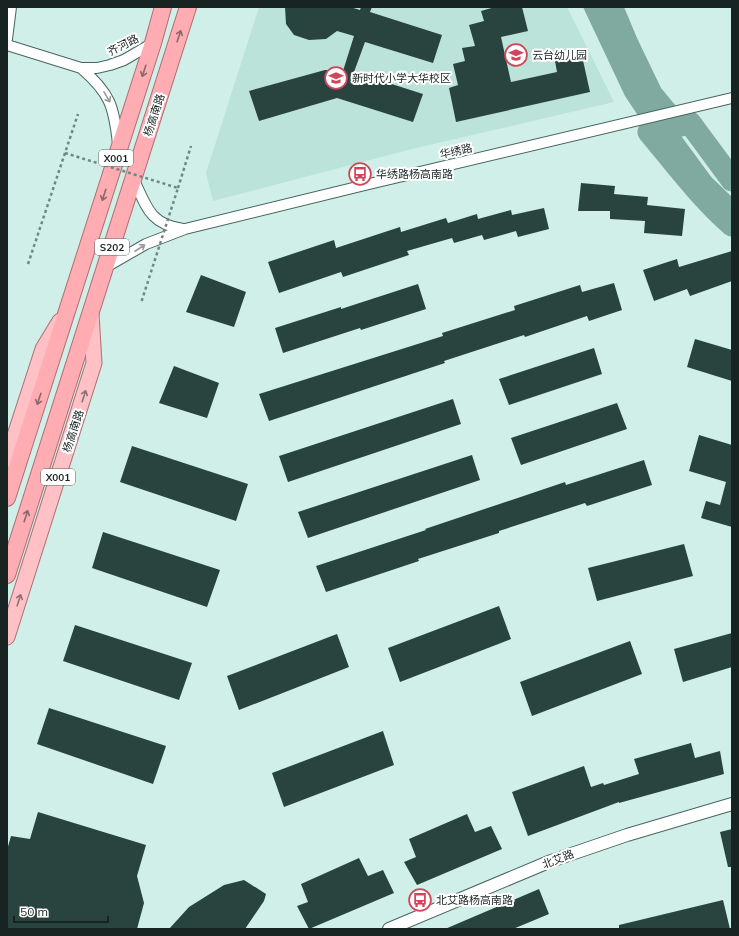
<svg xmlns="http://www.w3.org/2000/svg" width="739" height="936" viewBox="0 0 739 936" font-family="Mulish,'Noto Sans SC',sans-serif">
<style>
.built{fill:#bbe3da}
.water{fill:#80a9a0}
.lines{fill:none;stroke-linecap:round;stroke-linejoin:round}
.canal{stroke:#80a9a0;stroke-width:13}
.river{stroke:#80a9a0;stroke-width:23}
.building{fill:#29443f}
.minor-casing{stroke:#49655f;stroke-width:12}
.tertiary-casing{stroke:#49655f;stroke-width:14}
.primary-casing{stroke:#ae6f73;stroke-width:17}
.trunk-casing{stroke:#ae6f73;stroke-width:18}
.path{stroke:#718782;stroke-width:2.5;stroke-dasharray:3 3;stroke-linecap:butt}
.minor{stroke:#fff;stroke-width:10}
.tertiary{stroke:#fff;stroke-width:12}
.primary{stroke:#ffc1c5;stroke-width:15}
.trunk{stroke:#ffacb2;stroke-width:16}
.path-bridge{stroke:#718782;stroke-width:2.5;stroke-dasharray:3 3;stroke-linecap:butt}
.oneway{stroke:#8c686a}
.oneway2{stroke:#979c9c}
.oneway3{stroke:#8c7274}
.labels{text-anchor:middle;stroke-width:4;stroke-linejoin:round;paint-order:stroke}
.shield{fill:#fff;stroke:#5d6664;stroke-width:1}
.shield-label{font-size:10px;font-weight:bold;fill:#182422}
.street-label{font-size:11px;fill:#182422;stroke:#fff}
.poi-label{font-size:11px;fill:#182422;stroke:#fff;text-anchor:start}
</style>
<rect width="100%" height="100%" fill="#cfefe8"/>
<!-- built -->
<path class="built" d="M259 7H567L614 102 412 149 213 201 206 173Z"/>
<!-- water -->
<path class="water" d="M583 7H624L637 38 661 88 690 123 649 132 625 96Z"/>
<g class="lines">
<!-- canal -->
<path class="canal" d="M657 114 707 182 732 206"/>
<!-- river -->
<path class="river" d="M732 180 690 123 649 132C676 164 701 198 732 225"/>
</g>
<!-- building -->
<path class="building" d="M285 7H350L360 10 361 7H372L370 12 442 35 433 63 365 42 354 72 423 94 413 122 337 98 259 121 249 91 325 70 343 71 354 36 337 31 326 39 309 40 294 35 286 24Z
M495 7H522L528 31 501 37 511 82 557 72 555 61 582 56 590 92 456 122 449 88 458 85 453 64 465 61 462 48 475 46 469 25 484 21 481 11Z
M581 183 615 186 614 194 648 197 647 205 685 209 682 236 644 233 645 221 610 219V211H578Z
M544 208 549 229 518 237 516 231 484 240 482 235 454 243 452 238 407 251 409 255 343 277 341 272 279 293 268 262 334 240 336 248 400 227 401 232 446 218 448 223 477 214 478 219 511 210 512 215Z
M732 251V281L690 296 687 289 654 301 643 270 677 259 679 267Z
M201 275 246 292 234 327 186 312Z
M614 283 622 310 589 321 587 316 525 337 524 335 444 361 445 363 269 421 259 394 443 336 442 333 515 310 514 306 580 285 582 292Z
M418 284 426 309 361 330 360 328 283 353 275 328 341 307V309Z
M695 339 732 350V381L687 367Z
M594 348 602 374 509 405 499 379Z
M174 366 219 383 207 418 159 403Z
M453 399 461 424 288 482 279 456Z
M617 403 627 429 521 465 511 438Z
M699 435 732 445V527L701 518 706 501 720 505 726 482 689 471Z
M132 446 248 484 236 521 120 482Z
M472 455 480 480 308 538 298 512Z
M644 460 652 485 587 506 585 503 499 531V533L418 559 419 561 326 592 316 566 426 530 425 529 565 482 566 485Z
M103 532 220 570 207 607 92 568Z
M684 544 693 576 597 601 588 568Z
M499 606 511 639 400 682 388 648Z
M75 625 192 663 179 700 63 661Z
M732 633V667L683 682 674 649Z
M337 634 349 667 239 710 227 676Z
M630 641 642 674 532 716 520 682Z
M49 708 166 746 153 784 37 744Z
M383 731 394 765 284 807 272 773Z
M691 743 695 758 720 751 724 774 619 803V802L528 836 512 792 584 766 591 787 603 783 604 785 639 774 634 759Z
M38 812 146 845 137 876 144 903 137 929H7V850L11 836 30 839Z
M467 814 475 832 491 826 502 849 417 885 404 862 416 857 409 839Z
M732 829V867H728L720 832Z
M359 858 368 876 383 870 394 893 309 929 297 906 308 902 301 884Z
M244 880 266 894 264 901 245 929H169L189 907 224 885Z
M539 889 549 914 513 929H445Z
M723 900 730 929H619V925Z"/>
<g class="lines">
<!-- minor casing -->
<g class="minor-casing">
<path id="minor" d="M7 39 11 7
M7 45 81 68H97L110 65 124 60 153 43
M81 68C110 93 114 106 118 144
M134 180C147 208 150 224 183 229
M106 267 146 244 185 229 365 185 732 98"/>
</g>
<!-- tertiary casing -->
<g class="tertiary-casing">
<path id="tertiary" d="M389 929 551 861 627 835 732 804"/>
</g>
<!-- primary casing -->
<g class="primary-casing">
<path id="primary" d="M7 460 43 349 60 321
M7 637 94 363 91 314"/>
</g>
<!-- trunk casing -->
<g class="trunk-casing">
<path id="trunk" d="M7 498 153 43 163 7
M7 575 188 7"/>
</g>
<!-- path -->
<path class="path" d="M178 188 191 146
M28 264 78 114"/>
<!-- minor -->
<use href="#minor" class="minor"/>
<!-- tertiary -->
<use href="#tertiary" class="tertiary"/>
<!-- primary -->
<use href="#primary" class="primary"/>
<!-- trunk -->
<use href="#trunk" class="trunk"/>
<!-- path-bridge -->
<path class="path-bridge" d="M65 153 178 188 141 303"/>
</g>
<!-- one-way arrows -->
<defs><path id="oneway-shaft" d="M-6 0H5M1.5-3L5.5 0L1.5 3" fill="none" stroke-width="1.6" stroke-linecap="round" stroke-linejoin="round"/></defs>
<g class="oneway">
<use href="#oneway-shaft" transform="translate(179 36) rotate(-72)"/>
<use href="#oneway-shaft" transform="translate(144 71) rotate(108)"/>
<use href="#oneway-shaft" transform="translate(104 195) rotate(108)"/>
<use href="#oneway-shaft" transform="translate(39 399) rotate(108)"/>
<use href="#oneway-shaft" transform="translate(26 516) rotate(-72)"/>
</g>
<g class="oneway2">
<use href="#oneway-shaft" transform="translate(107 97) rotate(60)"/>
<use href="#oneway-shaft" transform="translate(140 248) rotate(-33)"/>
</g>
<g class="oneway3">
<use href="#oneway-shaft" transform="translate(84 396) rotate(-72)"/>
<use href="#oneway-shaft" transform="translate(19 600) rotate(-72)"/>
</g>
<!-- icons -->
<defs>
<g id="school-ring" transform="scale(1.15)"><circle r="9.5" fill="#fff" stroke="#d44459" stroke-width="1.5"/><path d="M0-5L7-2L0 1L-7-2ZM-4 1L0 2.5L4 1V4Q0 6-4 4Z" fill="#d44459"/></g>
<g id="bus-ring" transform="scale(1.15)"><circle r="9.5" fill="#fff" stroke="#d44459" stroke-width="1.5"/><path d="M-5-6H5V4H4V6H2V4H-2V6H-4V4H-5ZM-3.5-4V0h7V-4ZM-3.5 1.2v1.5H-2V1.2ZM2 1.2v1.5H3.5V1.2Z" fill="#d44459"/></g>
</defs>
<g fill-rule="evenodd">
<use href="#school-ring" x="516" y="55"/>
<use href="#school-ring" x="336" y="78"/>
<use href="#bus-ring" x="360" y="174"/>
<use href="#bus-ring" x="420" y="900"/>
</g>
<g class="labels">
<!-- shield labels -->
<g class="shield">
<rect x="99" y="150" width="34" height="16" rx="3"/>
<rect x="95" y="239" width="34" height="16" rx="3"/>
<rect x="41" y="469" width="34" height="16" rx="3"/>
</g>
<g class="shield-label">
<text x="116" y="162">X001</text>
<text x="112" y="251">S202</text>
<text x="58" y="481">X001</text>
</g>
<!-- street labels -->
<g class="street-label">
<text transform="translate(123 45) rotate(-27)" y="4">齐河路</text>
<text transform="translate(154 115) rotate(-72)" y="4">杨高南路</text>
<text transform="translate(456 151) rotate(-13)" y="4">华绣路</text>
<text transform="translate(73 431) rotate(-72)" y="4">杨高南路</text>
<text transform="translate(558 859) rotate(-21)" y="4">北艾路</text>
</g>
<!-- poi labels -->
<g class="poi-label">
<text x="532" y="59">云台幼儿园</text>
<text x="352" y="82">新时代小学大华校区</text>
<text x="376" y="178">华绣路杨高南路</text>
<text x="436" y="904">北艾路杨高南路</text>
</g>
</g>
<!-- border -->
<rect width="739" height="936" fill="none" stroke="#182422" stroke-width="16"/>
<!-- scale -->
<path d="M14 916v6h94v-6" fill="none" stroke="#182422" stroke-width="2"/>
<text x="20" y="916" font-size="12" fill="#182422" stroke="#ffffff" stroke-width="3" paint-order="stroke">50 m</text>
</svg>
